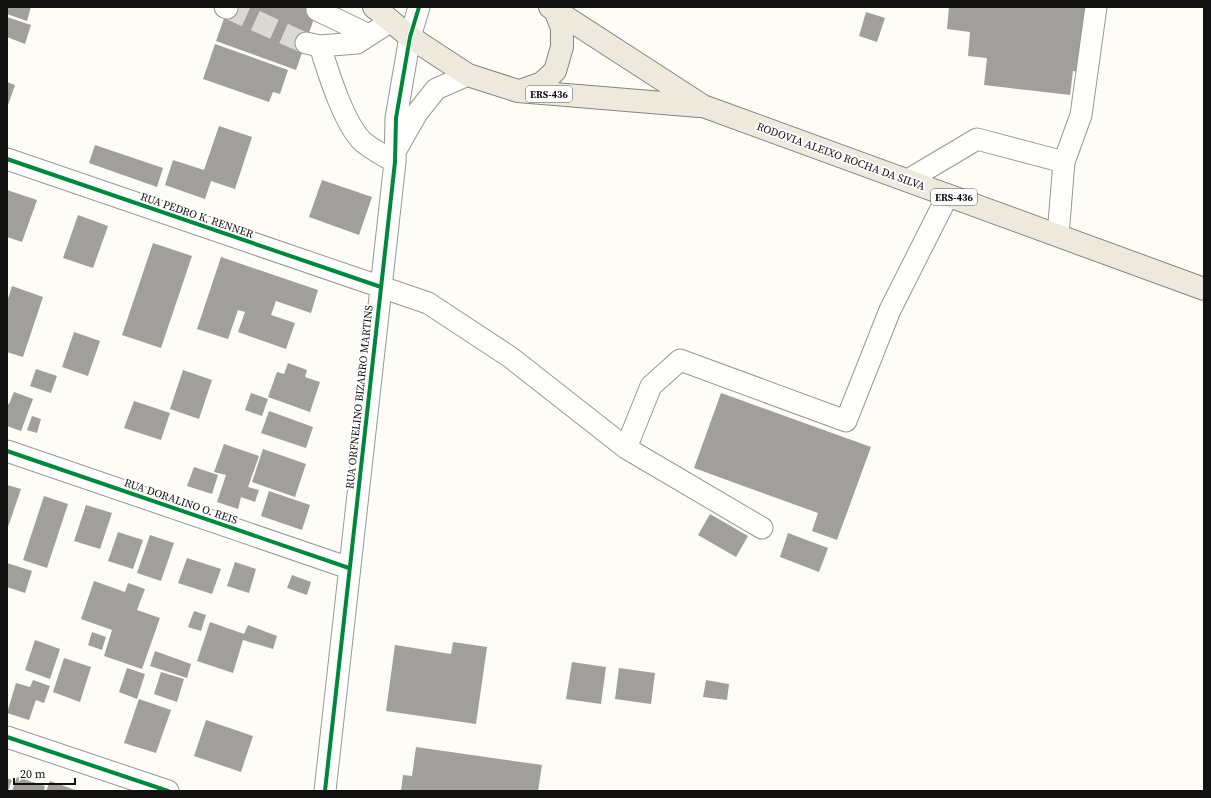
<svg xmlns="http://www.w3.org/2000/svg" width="1211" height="798" viewBox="0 0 1211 798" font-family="'Source Serif 4',serif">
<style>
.building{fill:#a19f9c}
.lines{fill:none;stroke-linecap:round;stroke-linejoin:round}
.minor-tunnel{stroke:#dad9d4;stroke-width:21;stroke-dasharray:21 10;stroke-linecap:butt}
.minor-casing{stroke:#979795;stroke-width:23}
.major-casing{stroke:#858482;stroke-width:24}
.minor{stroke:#fffffe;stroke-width:21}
.major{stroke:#ede9dc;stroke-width:22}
.cycleway-casing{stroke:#fff;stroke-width:6}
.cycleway{stroke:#00873e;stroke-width:4}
.labels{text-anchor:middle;stroke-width:4;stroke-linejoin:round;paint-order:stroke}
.shield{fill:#fff;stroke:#585858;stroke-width:1}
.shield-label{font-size:10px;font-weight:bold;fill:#111}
.street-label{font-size:11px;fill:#111;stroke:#fff}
</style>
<rect width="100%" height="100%" fill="#fdfcf7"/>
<!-- building -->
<path class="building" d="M7 7H31L27 21 7 14Z
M228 7H318L296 70 216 41Z
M949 7H1092L1085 73 1073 71 1070 95 984 85 987 58 968 56 970 32 947 29Z
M866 12 885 18 877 42 859 36Z
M7 17 31 25 25 44 7 37Z
M215 44 288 70 280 94 273 92 269 102 203 79Z
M7 82 15 85 7 108Z
M219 126 252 137 235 189 211 181 205 199 165 185 173 160 204 170Z
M95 145 163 168 157 187 89 163Z
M322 180 372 197 359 235 309 217Z
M7 190 37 200 22 242 7 237Z
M78 215 108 226 93 268 63 258Z
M153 243 192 256 161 348 122 335Z
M221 257 318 290 311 313 276 301 271 315 295 323 286 349 238 332 245 312 238 310 228 339 197 329Z
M12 286 43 297 23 357 7 352V302Z
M74 332 100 341 88 376 62 367Z
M288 363 307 370 305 377 320 382 310 412 268 397 277 372 284 374Z
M36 369 57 376 51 393 30 386Z
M183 370 212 380 199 419 170 409Z
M14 392 33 399 21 431 7 426V404H9Z
M251 393 268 399 262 416 245 410Z
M721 393 871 447 837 540 812 531 818 513 694 468Z
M134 401 170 413 161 440 124 428Z
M269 411 313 427 306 448 261 433Z
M32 416 41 419 37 433 27 430Z
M224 444 259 456 248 487 259 490 255 502 241 497 238 509 217 502 226 475 214 472Z
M263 449 306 464 295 497 252 482Z
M194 467 218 475 212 494 187 486Z
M7 485 21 489 7 530Z
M269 491 310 505 302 530 261 516Z
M44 496 68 504 47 568 23 560Z
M86 505 112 513 100 549 74 541Z
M710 514 748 536 736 557 698 535Z
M118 532 143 540 133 569 108 561Z
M788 533 828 548 819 572 780 557Z
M150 535 174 543 161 581 137 573Z
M187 558 221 569 212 594 178 583Z
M235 562 256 569 249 593 227 586Z
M7 563 32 571 25 593 7 587Z
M292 575 311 582 307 595 287 588Z
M94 581 125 592 128 583 145 589 137 610 160 618 142 669 104 656 112 630 81 619Z
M194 611 206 615 201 631 188 627Z
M210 622 244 634 248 625 277 636 273 649 243 640 233 673 197 661Z
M92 632 106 637 102 650 88 645Z
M35 640 60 649 50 679 25 670Z
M453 642 487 647 476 724 386 711 395 645 451 654Z
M155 651 191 664 187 678 150 666Z
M64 658 91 667 80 702 53 692Z
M572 662 606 667 601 704 566 699Z
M127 668 145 674 137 699 119 692Z
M619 668 655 673 651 704 615 699Z
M161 672 184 679 177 702 154 694Z
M33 680 50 686 44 703 36 700 29 720 7 713 16 683 30 687Z
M706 680 729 684 727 700 703 697Z
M139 699 171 710 156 753 124 743Z
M206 720 253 736 241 772 194 756Z
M416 747 542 765 538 791H401L403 775 412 776Z
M17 777 45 786 44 791H12Z
M7 778 12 780 8 791H7Z
M50 781 78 791H46Z"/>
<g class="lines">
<!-- minor-tunnel -->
<path class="minor-tunnel" d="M227 8 305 43"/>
<!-- minor casing -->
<g class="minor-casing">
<path id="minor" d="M225 7 227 8
M317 10 369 35
M306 43 320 46 357 43 391 21
M320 46C328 72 344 124 363 142 373 150 384 156 395 162
M397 148 417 113 436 89 468 75
M7 159 428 303 510 357 626 448 762 528
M1064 162 1081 115 1096 7
M908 180 977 139 1064 162 1058 235
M626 448 651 386 680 360 846 421 890 310 948 195
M7 451 349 568
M7 737 168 791
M325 791 395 162 396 118 410 37 419 7"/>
</g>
<!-- major casing -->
<g class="major-casing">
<path id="major" d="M374 7 410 37 468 75 518 91 699 106
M550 7 703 106 1204 289
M520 91 542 83 555 71 562 47V28L555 10"/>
</g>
<!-- minor -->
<use href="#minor" class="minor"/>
<!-- major -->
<use href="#major" class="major"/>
<!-- cycleway casing -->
<g class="cycleway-casing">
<path id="cycleway" d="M7 159 381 287
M7 451 349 568
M7 737 168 791
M325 791 395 162 396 118 410 37 419 7"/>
</g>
<!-- cycleway -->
<use href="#cycleway" class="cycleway"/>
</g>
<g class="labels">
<!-- shield labels -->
<g class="shield">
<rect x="526" y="86" width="46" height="16" rx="3"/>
<rect x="931" y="189" width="46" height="16" rx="3"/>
</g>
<g class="shield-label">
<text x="549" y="98">ERS-436</text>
<text x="954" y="201">ERS-436</text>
</g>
<!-- street labels -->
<g class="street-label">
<text transform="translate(841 156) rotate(20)" y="4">RODOVIA ALEIXO ROCHA DA SILVA</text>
<text transform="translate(197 215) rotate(19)" y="4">RUA PEDRO K. RENNER</text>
<text transform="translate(359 397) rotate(-84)" y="4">RUA ORFNELINO BIZARRO MARTINS</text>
<text transform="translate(181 501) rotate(19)" y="4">RUA DORALINO O. REIS</text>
</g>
</g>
<!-- border -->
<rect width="1211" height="798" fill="none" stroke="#111111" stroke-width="16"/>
<!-- scale -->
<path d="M14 778v6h61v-6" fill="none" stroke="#111111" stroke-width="2"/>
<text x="20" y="778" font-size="12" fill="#111111" stroke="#ffffff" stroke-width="3" paint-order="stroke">20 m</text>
</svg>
